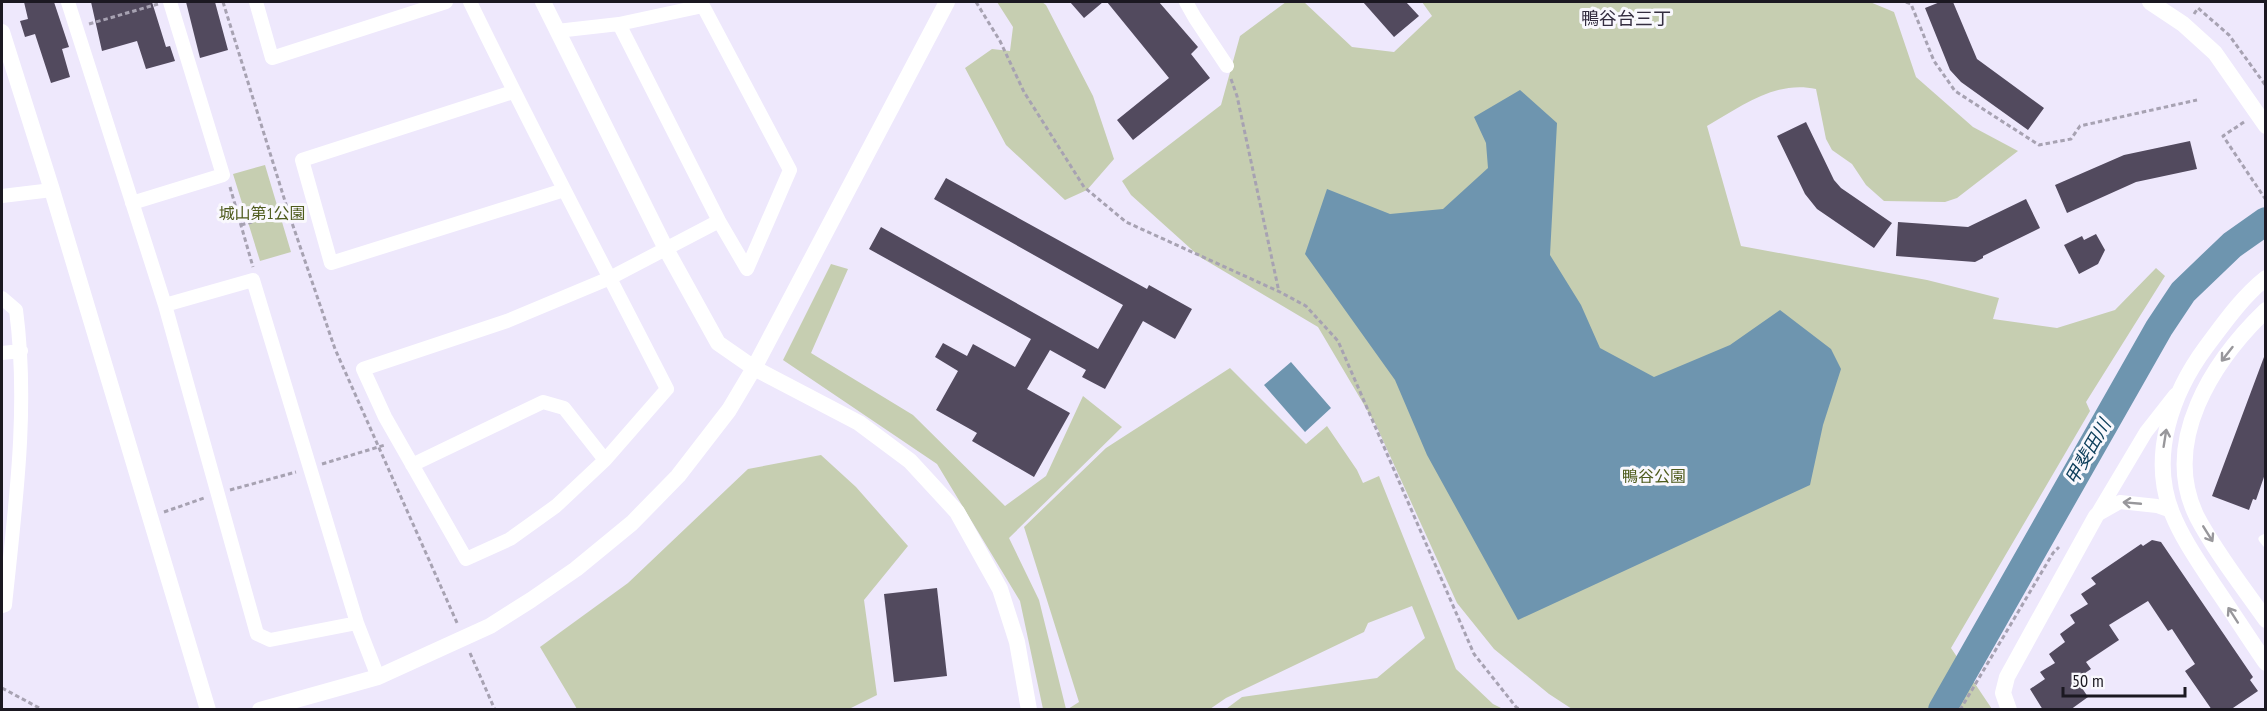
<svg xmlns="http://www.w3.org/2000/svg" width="2267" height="711" viewBox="0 0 2267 711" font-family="'PT Sans Narrow','Noto Sans JP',sans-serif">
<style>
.green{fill:#c6ceb1}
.water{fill:#6e95af}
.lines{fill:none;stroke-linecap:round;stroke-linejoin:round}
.river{stroke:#6e95af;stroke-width:28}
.building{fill:#524a5e}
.path{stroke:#a7a2b2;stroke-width:3;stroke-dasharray:4.5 3;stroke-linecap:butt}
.service{stroke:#fff;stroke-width:7}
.minor{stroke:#fff;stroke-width:14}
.tertiary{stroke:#fff;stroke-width:16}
.oneway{stroke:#98979b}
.labels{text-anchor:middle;stroke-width:6;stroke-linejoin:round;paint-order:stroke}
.park-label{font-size:16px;fill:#4e5b1c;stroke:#f9f8fd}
.neighbourhood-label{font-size:18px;fill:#342d40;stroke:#f9f8fd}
.water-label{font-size:18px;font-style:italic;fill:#0f405c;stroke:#f9f8fd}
</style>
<rect width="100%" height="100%" fill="#eee8fc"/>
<!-- green -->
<path class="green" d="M997 2H1042L1046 5 1093 96 1114 159 1087 190 1065 200 1006 145 965 68 992 49 1010 51 1013 27Z
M1286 2H1304L1352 47 1394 52 1432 16 1422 2H1870L1894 12 1916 77 1973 127 2018 151 1957 198 1945 202 1884 201 1866 185 1852 164 1832 150 1826 139 1816 89C1775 80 1741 107 1707 126L1741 246 1927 280 1999 298 1993 319 2057 328 2115 310 2156 268 2165 276 2086 402 2090 411 1951 648 1992 709H1572L1549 694 1494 649 1457 603 1376 425 1318 327 1200 257 1131 195 1122 181 1221 105 1240 36Z
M265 165 291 252 260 261 233 174Z
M831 264 848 269 811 353 913 415 1005 506 1046 476 1083 396 1122 427 1009 538 1039 600 1066 709H1043L1020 601 937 464 783 360Z
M1230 368 1306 444 1327 426 1357 470 1363 483 1379 476 1456 669 1493 704 1503 709H1226L1242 697 1377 678 1425 638 1412 606 1368 623 1364 632 1226 698 1210 709H1068L1079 702 1024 527 1106 448Z
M821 455 856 487 908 546 864 600 877 695 849 709H577L540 647 628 583 748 469Z"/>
<!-- water -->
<path class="water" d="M1520 90 1557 123 1550 255 1581 305 1600 348 1654 377 1730 345 1780 310 1831 349 1841 369 1823 425 1810 485 1518 620 1427 455 1395 380 1305 254 1327 189 1390 214 1443 209 1488 168 1486 143 1474 117Z
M1291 362 1331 408 1305 432 1264 385Z"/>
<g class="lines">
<!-- river -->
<path class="river" d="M1942 710 2159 328 2183 292 2232 245 2266 221"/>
</g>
<!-- building -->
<path class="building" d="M24 2H54L69 47 62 49 70 77 51 83 35 34 25 37 20 21 28 19Z
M91 2H152L166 47 170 46 175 61 146 69 137 41 102 51Z
M186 2H215L228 50 200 58Z
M1070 2H1103L1084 18Z
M1107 2H1159L1198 47 1191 54 1210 78 1133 140 1117 120 1169 78Z
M1363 2H1406L1419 16 1394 37Z
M1940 2H1953L1977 59 2044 108 2028 130 1961 82 1950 70 1925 8Z
M1806 122 1834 180 1841 188 1892 223 1874 248 1817 209 1805 194 1777 136Z
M2190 141 2197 169 2136 182 2067 213 2055 185 2124 155Z
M946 178 1147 289 1149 285 1192 309 1175 339 1143 321 1105 389 1082 377 1086 370 1050 350 1027 389 1070 413 1034 477 972 441 977 433 936 410 958 371 935 357 943 343 967 356 973 344 1015 367 1031 339 869 249 881 227 1098 349 1123 305 934 199Z
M2026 199 2040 228 1983 256V258L1975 262 1896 256 1898 222 1968 227Z
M2096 234 2105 250 2098 264 2079 274 2064 245 2082 236 2084 240Z
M2264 357 2265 474 2256 500 2253 499 2249 510 2212 496Z
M2152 540 2161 542 2253 677 2250 680 2258 691 2230 710H2212L2185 671 2195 664 2172 629 2168 631 2148 601 2109 625 2119 640 2086 662 2091 669 2076 679 2088 697 2070 710H2043L2030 689 2045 679 2040 672 2055 663 2049 654 2065 642 2060 634 2075 623 2070 615 2088 604 2081 594 2096 584 2091 578 2141 544 2143 546Z
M937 588 947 676 894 682 884 594Z"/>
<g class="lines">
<!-- path -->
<path class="path" d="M223 2 289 214 335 349 458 625
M976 2 1000 41 1024 92 1084 187 1126 222 1280 292 1306 306 1338 341 1474 654 1516 707 1521 710
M1906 2 1911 4 1934 61 1955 91 2039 145 2071 139 2080 126 2197 100
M2194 14 2198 8 2229 35 2266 86
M89 24 158 4
M1231 79 1237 96 1279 292
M2244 122 2223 136 2266 200
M230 187 253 267
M276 218 302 209
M241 225 252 222
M322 464 385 445
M230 490 296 472
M164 512 204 498
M470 653 495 710
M2 688 43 710
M1960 710 2053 553 2059 547"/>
<!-- service -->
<path class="service" d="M2266 537 2262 539 2266 544"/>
<!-- minor -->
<path class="minor" d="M68 2 165 305 257 634 270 640 357 623
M256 2 272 58 446 2
M470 2C533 132 601 260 667 389L605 460 556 506 510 539 466 559 385 417 363 369 507 321 610 278 719 221
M1186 2 1195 18 1227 66
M557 31 619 24 703 6 790 170 747 269 719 221 619 24
M513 92 302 160 331 263 564 190
M2 196 52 190
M132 203 223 175 170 2
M2 298 16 310C29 408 15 508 5 605L2 606
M165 305 253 280 357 623 378 677
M2 353 21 351
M412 465 543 402 564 408 605 460
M2097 515 2120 502 2157 506 2171 511
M2096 516 2146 432 2175 395"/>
<!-- tertiary -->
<path class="tertiary" d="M543 2 666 249 718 343 754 368 859 423 910 461 957 512 1000 589 1017 642 1029 710
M2150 2 2183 24 2215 53 2266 126
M2 32 52 190 208 710
M2266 278C2242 297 2224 323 2206 347 2172 393 2149 456 2172 513 2182 538 2198 561 2213 584 2231 610 2248 637 2266 663
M2266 310C2213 361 2160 442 2197 517 2216 553 2243 587 2266 620
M260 710 378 677 490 626 531 600 576 569 632 523 678 476 729 410 754 368 947 2
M2009 710 2003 693 2007 677 2096 516"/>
</g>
<!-- one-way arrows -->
<defs><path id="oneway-shaft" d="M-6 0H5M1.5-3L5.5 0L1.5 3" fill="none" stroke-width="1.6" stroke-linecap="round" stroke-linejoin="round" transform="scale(1.5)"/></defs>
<g class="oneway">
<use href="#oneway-shaft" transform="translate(2227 354) rotate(128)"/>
<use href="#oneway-shaft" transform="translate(2165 438) rotate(-81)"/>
<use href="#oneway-shaft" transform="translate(2132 503) rotate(-175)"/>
<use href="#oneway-shaft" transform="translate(2208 534) rotate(58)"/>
<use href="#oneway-shaft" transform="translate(2233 615) rotate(-123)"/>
</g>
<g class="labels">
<!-- park labels -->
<g class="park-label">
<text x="262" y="219">城山第1公園</text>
<text x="1654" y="482">鴨谷公園</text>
</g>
<!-- neighbourhood labels -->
<g class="neighbourhood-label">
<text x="1626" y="25">鴨谷台三丁</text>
</g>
<!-- water labels -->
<g class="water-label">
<text transform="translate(2088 452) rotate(-60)" y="6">甲斐田川</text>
</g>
</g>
<!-- border -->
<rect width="2267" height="711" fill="none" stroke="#1b1821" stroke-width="6"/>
<!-- scale -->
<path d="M2063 687v9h122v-9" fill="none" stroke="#1b1821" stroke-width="3"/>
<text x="2072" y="687" font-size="18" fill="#1b1821" stroke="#f9f8fd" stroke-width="4.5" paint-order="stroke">50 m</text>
</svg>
